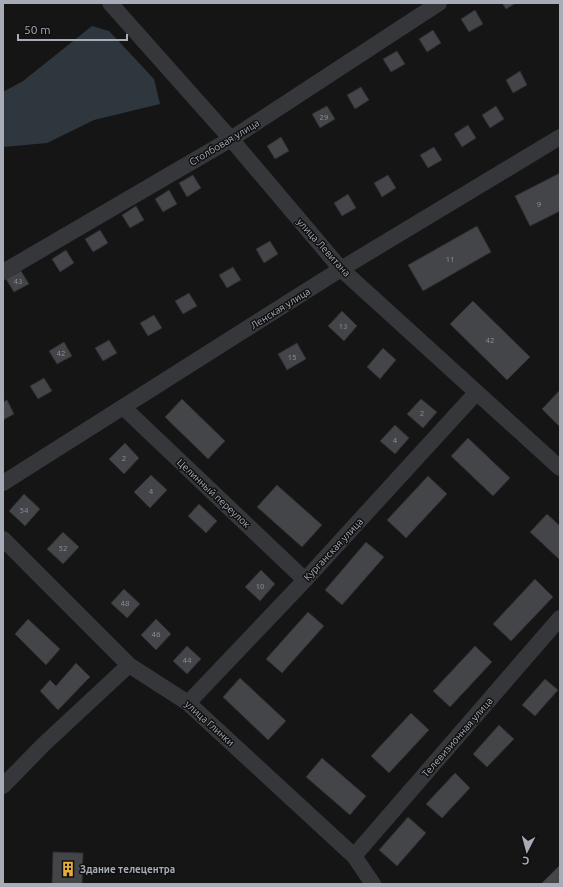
<svg xmlns="http://www.w3.org/2000/svg" width="563" height="887" viewBox="0 0 563 887" font-family="Ubuntu,sans-serif">
<style>
.water{fill:#2f373e}
.building{fill:#444549;stroke:#2f2f32}
.lines{fill:none;stroke-linecap:round;stroke-linejoin:round}
.minor{stroke:#36373b;stroke-width:16}
.labels{text-anchor:middle;stroke-width:3;stroke-linejoin:round;paint-order:stroke}
.number-label{font-size:8px;fill:#8e929b}
.street-label{font-size:10px;fill:#a7acb6;stroke:#101011}
.poi-label{font-size:10px;font-weight:bold;fill:#a7acb6;stroke:#101011;text-anchor:start}
</style>
<rect width="100%" height="100%" fill="#151516"/>
<!-- water -->
<path class="water" d="M92 26 109 31 154 79 160 104 94 120 47 143 3 147V92L23 81Z"/>
<!-- building -->
<path class="building" d="M502 3H516L506 9Z
M475 10 483 24 469 32 461 19Z
M433 30 441 43 427 52 419 39Z
M397 51 405 64 391 72 383 59Z
M520 71 527 85 513 93 506 80Z
M361 87 369 100 355 109 347 95Z
M327 106 335 119 320 128 312 114Z
M496 106 504 119 490 128 482 115Z
M468 125 476 138 462 147 454 134Z
M281 137 289 151 275 159 267 146Z
M434 147 442 160 428 168 420 155Z
M560 173V211L530 226 515 196Z
M193 175 201 188 187 197 179 183Z
M388 175 396 188 382 197 374 183Z
M169 190 177 204 163 212 155 199Z
M348 194 356 208 342 216 334 203Z
M136 206 144 220 130 228 122 215Z
M477 226 491 252 423 291 408 265Z
M100 230 108 243 93 252 85 239Z
M270 241 278 254 264 263 256 249Z
M66 250 74 263 60 272 52 259Z
M233 267 241 280 227 288 219 275Z
M21 271 29 284 14 292 6 279Z
M189 293 197 306 183 314 175 301Z
M473 301 530 357 507 380 450 324Z
M342 311 357 326 344 341 328 326Z
M154 315 162 328 148 336 140 323Z
M109 340 117 353 103 361 95 348Z
M64 342 72 356 57 364 49 351Z
M297 343 306 359 287 370 278 354Z
M383 348 396 360 380 379 367 367Z
M44 378 52 391 38 399 30 386Z
M560 390V427L542 409Z
M182 399 225 441 208 459 165 417Z
M421 399 437 412 423 428 407 414Z
M7 400 14 414 3 420V402Z
M395 425 409 438 395 454 380 441Z
M468 438 510 478 493 496 451 456Z
M125 443 139 458 124 474 109 459Z
M151 475 167 490 150 508 134 492Z
M428 476 447 494 406 538 387 520Z
M277 485 322 525 302 547 257 507Z
M24 494 40 509 25 526 9 511Z
M199 504 217 521 206 533 188 516Z
M547 514 560 526V560L530 532Z
M63 532 79 547 63 564 47 549Z
M366 542 384 557 342 605 325 590Z
M261 570 275 584 260 601 245 587Z
M535 579 553 597 511 641 493 624Z
M124 589 140 604 127 618 111 603Z
M308 612 324 626 282 673 266 659Z
M28 619 60 649 46 665 15 634Z
M156 619 171 634 156 650 141 635Z
M187 646 201 659 187 674 173 661Z
M475 646 492 662 450 707 433 691Z
M76 663 90 677 58 710 40 691 50 680 56 686Z
M240 678 286 721 268 740 223 697Z
M545 679 558 690 535 716 522 705Z
M411 713 429 730 389 773 371 756Z
M499 725 514 739 487 767 473 754Z
M322 758 366 796 350 815 306 777Z
M455 773 470 788 442 818 426 804Z
M408 817 426 833 397 866 379 850Z
M53 852 83 853 82 884H52Z
M560 865V884H541Z"/>
<g class="lines">
<!-- minor -->
<path class="minor" d="M110 3 231 139 341 269 560 468
M3 272 231 139 439 3
M123 407 305 580
M3 483 341 269 560 137
M3 539 129 665 188 703 354 856 373 884
M188 703 305 580 476 393
M3 786 43 745 129 665
M354 856 560 618"/>
</g>
<!-- icons -->
<defs>
<g id="building-bare" transform="scale(1.2)"><path d="M-4-6H4V6H1V3H-1V6H-4ZM-2.5-4.3h1.7v1.8h-1.7ZM.8-4.3h1.7v1.8H.8ZM-2.5-1h1.7V.8h-1.7ZM.8-1h1.7V.8H.8Z" fill="#e7ac3c" stroke="#101011" stroke-width="2.5" paint-order="stroke"/></g>
</defs>
<g fill-rule="evenodd">
<use href="#building-bare" x="68" y="869"/>
</g>
<g class="labels">
<!-- number labels -->
<g class="number-label">
<text x="324" y="120">29</text>
<text x="539" y="207">9</text>
<text x="450" y="262">11</text>
<text x="18" y="284">43</text>
<text x="343" y="329">13</text>
<text x="490" y="343">42</text>
<text x="61" y="356">42</text>
<text x="292" y="360">15</text>
<text x="422" y="416">2</text>
<text x="395" y="443">4</text>
<text x="124" y="461">2</text>
<text x="151" y="494">4</text>
<text x="24" y="513">54</text>
<text x="63" y="551">52</text>
<text x="260" y="589">10</text>
<text x="125" y="606">48</text>
<text x="156" y="637">46</text>
<text x="187" y="663">44</text>
</g>
<!-- street labels -->
<g class="street-label">
<text transform="translate(224 142) rotate(-31)" y="4">Столбовая улица</text>
<text transform="translate(324 247) rotate(48)" y="4">улица Левитана</text>
<text transform="translate(280 308) rotate(-32)" y="4">Ленская улица</text>
<text transform="translate(214 493) rotate(43)" y="4">Целинный переулок</text>
<text transform="translate(333 549) rotate(-47)" y="4">Курганская улица</text>
<text transform="translate(210 723) rotate(42)" y="4">улица Глинки</text>
<text transform="translate(457 737) rotate(-49)" y="4">Телевизионная улица</text>
</g>
<!-- poi labels -->
<g class="poi-label">
<text x="80" y="873">Здание телецентра</text>
</g>
</g>
<!-- border -->
<rect width="563" height="887" fill="none" stroke="#a7acb6" stroke-width="8"/>
<!-- north arrow -->
<g transform="translate(527 851) rotate(186)" stroke="#101011" stroke-width="3" paint-order="stroke">
<path d="M0-3L7 15L0 10L-7 15Z" fill="#a7acb6"/>
<text y="-6" font-size="11" font-weight="bold" text-anchor="middle" fill="#a7acb6">С</text>
</g>
<!-- scale -->
<path d="M18 34v6h109v-6" fill="none" stroke="#a7acb6" stroke-width="2"/>
<text x="24" y="34" font-size="12" fill="#a7acb6" stroke="#101011" stroke-width="3" paint-order="stroke">50 m</text>
</svg>
